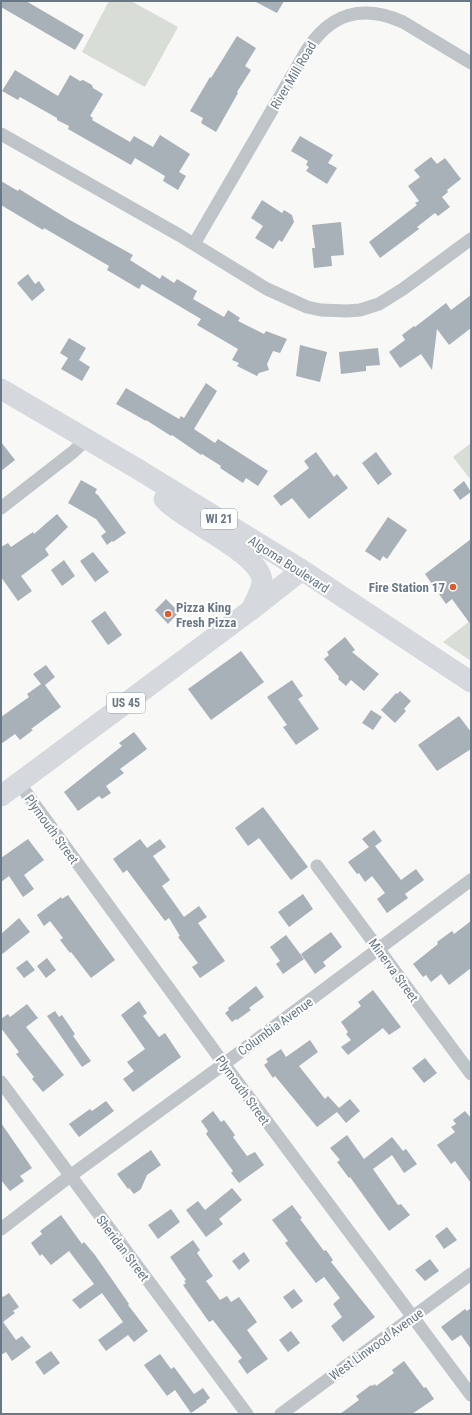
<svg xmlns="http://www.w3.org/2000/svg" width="472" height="1415" viewBox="0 0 472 1415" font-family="'Roboto Condensed',sans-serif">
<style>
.green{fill:#d8ddd5}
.building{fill:#a8b1b7}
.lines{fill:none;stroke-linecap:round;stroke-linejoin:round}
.street{stroke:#bfc4c8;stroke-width:13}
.primary{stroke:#d5d9dd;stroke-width:21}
.poi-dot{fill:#e1592d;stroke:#fff;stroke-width:1.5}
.labels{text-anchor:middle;stroke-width:4;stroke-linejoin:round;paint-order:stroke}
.shield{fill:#fff;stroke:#95a0aa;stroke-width:1}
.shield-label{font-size:12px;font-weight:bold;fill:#687886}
.street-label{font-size:13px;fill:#687886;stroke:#fff}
.poi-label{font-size:13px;font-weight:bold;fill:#687886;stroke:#fff;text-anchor:end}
</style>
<rect width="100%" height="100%" fill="#f8f8f6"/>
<!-- green -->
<path class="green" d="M109 1H131L178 27 145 87 82 52Z
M471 443V480L453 457Z
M471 620V661L443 642Z"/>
<!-- building -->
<path class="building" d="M1 1H26L84 35 75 50 1 7Z
M254 1H284L277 13Z
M237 36 256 48 245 66 251 70 237 92 238 93 216 132 201 123 203 118 190 111 210 77 211 78Z
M15 70 58 96 70 75 80 81 83 80 92 85 93 88 103 94 90 116 93 118 92 120 130 142 134 136 153 147 160 135 190 154 179 172 186 176 178 190 163 181 165 176 135 158 131 165 68 129 69 126 57 120V118L20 97 18 100 2 91Z
M300 136 333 155 328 163 337 168 327 184 306 171 309 167 306 165 308 161 291 151Z
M431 157 437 164 445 158 461 179 447 190 448 192 442 197 450 207 438 216 435 213 417 227 419 229 380 258 369 242 417 205 415 203 419 201 408 186 420 177 414 170Z
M1 181 18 191 19 189 68 219 133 255 130 260 160 279 162 275 174 283 177 279 197 291 193 299 224 317 228 310 240 318 238 321 264 334 266 331 287 339 280 353 273 351 267 364 269 370 259 373 257 376 237 366 239 363 232 360 238 349 197 325 201 319 142 284 139 289 107 270 109 266 44 228 43 230 1 205Z
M262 200 282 213 284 210 292 215 294 222 282 242 279 240 273 249 255 238 263 226 251 218Z
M341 222 344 255 331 256 332 266 314 268 312 248H315L312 225Z
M28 274 35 284 39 281 45 290 32 301 17 283Z
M471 295V328L449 345 437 329 432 370 421 354 400 368 389 352 405 340 402 335 414 326 415 327 446 303 451 310Z
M69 338 86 348 79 360 90 367 82 381 61 369 68 358 60 353Z
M300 345 327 352 320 382 296 376Z
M378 348 380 365 366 366V371L341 374 339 352Z
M206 383 217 391 194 429 215 443 218 439 268 471 258 486 246 478 243 483 220 468 221 466 202 454 201 455 172 435 171 436 146 420V421L116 404 126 388 179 419 181 416 184 418Z
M1 442 15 460 1 471Z
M316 452 334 477 337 474 348 488 309 519 292 498 281 506 273 496 309 468 304 461Z
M376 452 392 474 378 485 362 463Z
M81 480 97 489 95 493 98 495 126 533 113 542 112 541 107 545 101 536 106 532 96 519 68 503Z
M464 481 471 492 460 500 453 490Z
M57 514 68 527 45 549 49 555 21 576 32 591 18 601 1 577V547L8 543 11 547 33 532 34 534Z
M388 517 407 530 387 559 383 556 380 561 365 551Z
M471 539V625L452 599 446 604 425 574Z
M93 552 109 572 95 582 80 561Z
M64 560 75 576 62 586 51 570Z
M166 599 179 612 168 624 155 610Z
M105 611 122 635 108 645 91 621Z
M345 637 355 650 352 652 379 674 364 691 351 680 346 686 338 679 339 677 324 659 329 655 327 652Z
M241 651 264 682 211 720 188 689Z
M46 665 55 677 45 685 61 707 31 729 33 730 20 740 15 734 1 744V717L29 697 27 694 41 684 33 674Z
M292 680 303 696 298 699 319 729 296 745 283 727 287 725 267 697Z
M400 691 411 701 404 709 406 711 395 723 381 710 396 693 397 694Z
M371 710 382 717 373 730 362 723Z
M459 716 471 732V749L437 771 418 745Z
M134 732 147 749 120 769 124 773 106 786 111 793 102 799 99 796 78 811 64 792 122 746 119 743Z
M263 807 308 867 291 880 259 838 248 846 235 828Z
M374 830 382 841 375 846 401 880 416 869 424 880 405 894 408 898 387 913 377 899 385 893 372 876 365 882 359 873 357 874 348 862 369 847 362 839Z
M28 839 44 860 24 875 34 889 23 897 9 876 1 882V858Z
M140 839 147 848 160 839 166 847 153 856 170 880 162 886 184 917 199 906 207 917 198 923 225 961 200 978 192 967 198 963 178 937 180 936 169 918 165 921 127 870 123 873 113 859Z
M303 894 313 909 289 927 278 912Z
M68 895 115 960 91 978 71 952 70 953 60 940 63 938 50 921 44 926 37 915 61 897 62 899Z
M19 918 30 932 1 955V934Z
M471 921V968L449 985 441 974 431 982 426 975 423 977 413 964 438 944 437 942 452 931 454 934Z
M331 932 342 947 323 962 326 966 315 974 301 954Z
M286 935 304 959 283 974 276 964 280 961 270 947Z
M47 958 56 970 46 978 37 966Z
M27 960 35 970 24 978 16 968Z
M256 986 264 997 249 1008 251 1010 237 1020 236 1019 232 1022 225 1013 229 1010 228 1008Z
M373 990 401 1027 389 1035 383 1028 348 1055 341 1047 351 1040 346 1034 348 1032 341 1022 361 1006 358 1002Z
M139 1001 147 1013 143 1016 159 1037 165 1033 181 1057 133 1092 123 1079 134 1071 127 1062 145 1049 121 1015Z
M27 1004 38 1018 26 1027 64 1075 43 1092 32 1079 34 1077 16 1054 19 1052 1 1028V1019L8 1014 10 1017Z
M55 1011 59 1017 62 1015 75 1034 73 1036 91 1061 82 1067 47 1016Z
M310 1040 318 1052 299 1066 325 1099 328 1096 339 1108 350 1099 360 1111 346 1123 337 1112 317 1127 275 1076 273 1078 264 1065 268 1062 266 1059 281 1049 286 1057Z
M425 1058 437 1073 424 1083 412 1068Z
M106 1101 114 1111 79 1137 69 1124 90 1109 92 1111Z
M213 1111 221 1122 224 1120 235 1135 233 1137 247 1156 255 1152 264 1165 239 1183 231 1173 233 1171 206 1134 208 1131 201 1121Z
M465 1111 471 1118V1183L455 1161 451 1164 437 1145 455 1132 451 1127 456 1124 453 1120Z
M1 1123 32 1168 20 1176 24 1181 10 1191 1 1180Z
M347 1135 364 1159 392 1137 403 1151 406 1149 417 1164 404 1173 392 1155 373 1169 398 1205 401 1204 410 1215 389 1231 350 1177 349 1178 337 1162 340 1160 330 1148Z
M151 1150 161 1165 147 1175 141 1189 134 1194 129 1188 128 1189 117 1174Z
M232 1188 242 1200 219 1219 223 1224 206 1237 186 1210 198 1201 205 1210Z
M292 1205 302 1218 300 1219 324 1251 326 1250 333 1260 331 1262 375 1317 343 1342 331 1326 342 1317 333 1304 340 1298 324 1277 316 1283 285 1243 288 1241 272 1220Z
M171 1209 180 1222 158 1239 148 1225Z
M61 1215 82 1244 84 1242 95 1255 129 1304 128 1305 148 1331 134 1342 128 1335 106 1351 98 1340 123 1322 102 1293 80 1309 72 1300 94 1284 69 1251 51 1265 42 1254 40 1256 31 1243 42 1234 40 1231Z
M447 1227 457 1240 444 1249 435 1236Z
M193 1240 200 1250 197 1253 213 1276 206 1281 220 1300 227 1296 231 1302 239 1297 257 1322 247 1330 268 1359 247 1374 238 1361 242 1358 213 1320 209 1322 183 1285 186 1283 184 1281 186 1280 170 1257Z
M244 1252 250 1261 239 1270 232 1261Z
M430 1259 439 1271 425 1281 415 1270Z
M294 1289 303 1301 292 1309 283 1297Z
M9 1293 19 1307 13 1311 15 1313 3 1322 16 1340 22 1336 31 1347 12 1361 6 1352 1 1355V1294L3 1297Z
M471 1308V1349L461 1335 452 1341 441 1327 465 1309 467 1311Z
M291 1331 300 1343 288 1352 279 1340Z
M51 1351 60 1363 44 1375 35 1362Z
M160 1354 171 1369 174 1367 194 1394 203 1388 210 1398 206 1401 207 1402 191 1413 175 1390 167 1396 144 1365Z
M404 1361 424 1388 426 1387 434 1399 412 1414H340L359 1400 356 1396 371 1385 372 1386 375 1384 376 1386 394 1373 392 1370Z"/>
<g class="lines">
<!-- street -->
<path class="street" d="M1 134 179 235 267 289 307 307 321 310 347 311 360 310 379 304 403 289 471 239
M194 244 307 50C331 13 362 4 403 22L471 63
M1 508 73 452 87 439
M19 783 224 1064 471 1395
M317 866 471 1074
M1 1082 247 1414
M1 1229 70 1176 224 1064 471 880
M281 1414 471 1274"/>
<!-- primary -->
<path class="primary" d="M1 389 136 468 302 570 471 682
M164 499C183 521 261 553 262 581 262 590 255 601 251 610
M1 796 251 610 302 570"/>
</g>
<!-- markers -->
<g class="poi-dot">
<circle cx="453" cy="587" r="4"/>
<circle cx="168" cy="614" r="4"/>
</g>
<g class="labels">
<!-- shield labels -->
<g class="shield">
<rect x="201" y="509" width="36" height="20" rx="3"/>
<rect x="107" y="693" width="38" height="20" rx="3"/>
</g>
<g class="shield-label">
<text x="219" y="523">WI 21</text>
<text x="126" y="707">US 45</text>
</g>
<!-- street labels -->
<g class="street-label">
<text transform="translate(293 75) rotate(-59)" y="5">River Mill Road</text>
<text transform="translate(289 564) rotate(33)" y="5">Algoma Boulevard</text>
<text transform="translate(52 829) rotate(54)" y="5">Plymouth Street</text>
<text transform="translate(394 970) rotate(54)" y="5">Minerva Street</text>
<text transform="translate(275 1026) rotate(-36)" y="5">Columbia Avenue</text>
<text transform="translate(243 1090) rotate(54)" y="5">Plymouth Street</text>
<text transform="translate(123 1248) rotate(53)" y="5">Sheridan Street</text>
<text transform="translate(376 1344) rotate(-36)" y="5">West Linwood Avenue</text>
</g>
<!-- poi labels -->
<g class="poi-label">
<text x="445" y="592">Fire Station 17</text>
<text x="176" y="612" text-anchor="start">Pizza King<tspan x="176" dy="15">Fresh Pizza</tspan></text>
</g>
</g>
<!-- border -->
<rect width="472" height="1415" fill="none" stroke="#687886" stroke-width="4"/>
</svg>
